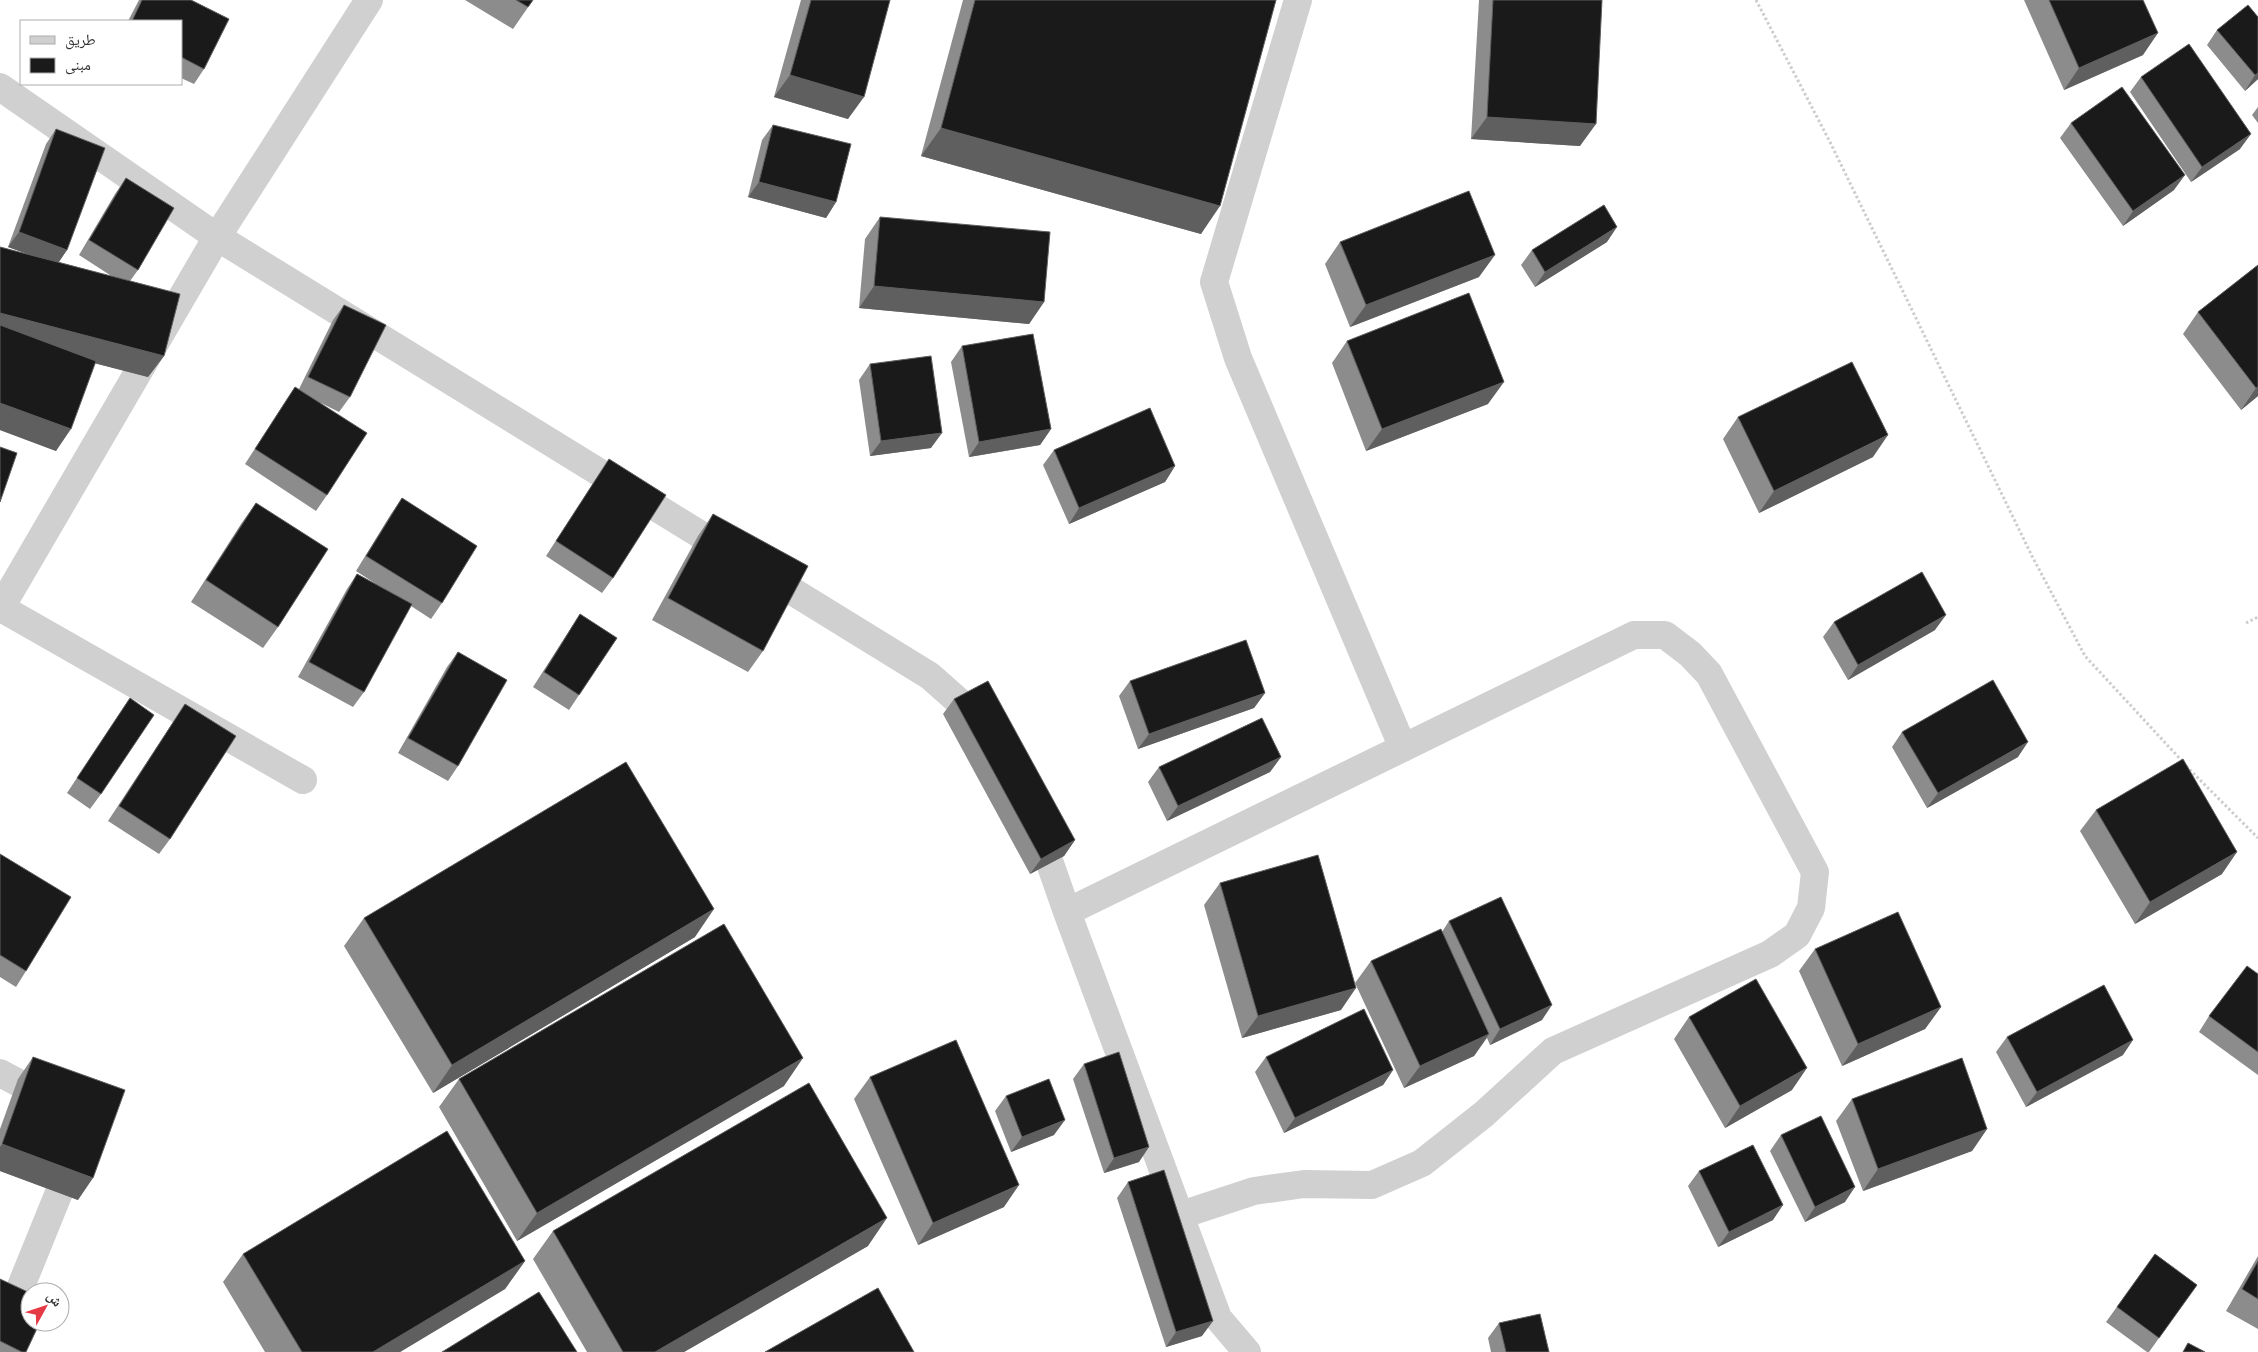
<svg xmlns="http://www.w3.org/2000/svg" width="2258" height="1352" viewBox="0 0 2258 1352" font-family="'Exo 2','Noto Naskh Arabic',sans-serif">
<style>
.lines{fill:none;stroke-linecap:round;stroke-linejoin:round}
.path{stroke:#cdcdcd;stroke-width:3;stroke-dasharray:2.5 2.5;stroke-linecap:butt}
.minor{stroke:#d0d0d0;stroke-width:28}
.wall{fill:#8c8c8c}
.shaded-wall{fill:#5f5f5f}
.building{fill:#1a1a1a;stroke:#5f5f5f}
</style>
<rect width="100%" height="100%" fill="#fff"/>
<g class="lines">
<!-- path -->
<path class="path" d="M1756 0 1830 142 2032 556 2085 656 2182 761
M2246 623 2258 617
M2186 766 2258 838"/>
<!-- minor -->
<path class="minor" d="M1298 0 1214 282 1238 358 1403 748
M0 87 217 237 930 676 983 723
M1 608 303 780
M0 609 217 237 369 0
M1038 829 1067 912 1218 1318 1247 1352
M1067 912 1634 635H1665L1690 654 1709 674 1815 872 1811 908 1797 935 1770 954 1553 1051 1484 1114 1422 1163 1372 1185 1304 1184 1254 1191 1181 1215
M0 1073 49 1099
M17 1296 73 1158"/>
</g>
<!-- wall -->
<path class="wall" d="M139 0H191L204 69 194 84 181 78V21H128Z
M465 0H533L513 29Z
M801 0H890L848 119 774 97Z
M963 0H1276L1201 234 921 156Z
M1479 0H1602L1580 146 1471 139Z
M2024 0H2143V55L2064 90Z
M2258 17V79L2245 91 2207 45 2217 30Z
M2141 77 2240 149 2191 182 2130 92Z
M2258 107V123L2252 115Z
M2071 123 2174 190 2123 226 2060 138Z
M773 125 836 202 826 218 748 197 762 140Z
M56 129 67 250 58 262 113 277 79 255 115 194 126 178 138 270 130 281 164 356 148 377 95 363 56 451 0 430V247L31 255 8 247 46 144Z
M880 217 1044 302 1029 324 859 308 865 239Z
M1340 242 1479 277 1350 327 1325 264Z
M1607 242 1535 287 1521 265 1532 250Z
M2258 265V396L2241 410 2183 334 2198 312Z
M344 305 350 397 339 412 321 403 327 495 316 511 245 464 285 402 295 387 299 389 333 320Z
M1347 341 1488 404 1366 451 1332 363Z
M962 346 1051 429 1040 445 969 457 951 362Z
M870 364 931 448 870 456 859 380Z
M1738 417 1873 457 1759 513 1723 439Z
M1054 450 1175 466 1165 482 1069 524 1043 465Z
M609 459 613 578 602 593 546 556Z
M402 498 442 603 431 619 411 606 364 692 353 707 298 677 347 589 357 574 376 584 356 571 391 514Z
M256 503 278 627 263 648 191 602 241 524Z
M713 514 763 651 748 672 652 620 698 536Z
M580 614 579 695 569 710 533 687Z
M1834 622 1935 630 1848 680 1823 637Z
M458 652V766L448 781 398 753 447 667Z
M1130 681 1265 693 1254 708 1138 749 1119 696Z
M130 698 101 794 90 809 67 793Z
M954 699 1075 840 1064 856 1030 874 943 714Z
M185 704 170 839 159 854 108 821Z
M1902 732 2018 757 1927 808 1892 747Z
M1281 757 1270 772 1167 821 1148 782 1159 767Z
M2096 810 2222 874 2135 924 2080 831Z
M0 854 26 971 16 987 0 977Z
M1220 883 1341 1010 1242 1038 1204 905Z
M364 918 695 937 433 1093 344 946Z
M1449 921 1542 1020 1490 1045 1487 1038 1474 1056 1404 1088 1355 983 1371 961 1442 932Z
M1815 949 1941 1007 1925 1029 1842 1066 1799 971Z
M2258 974V1075L2199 1032 2209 1016Z
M1689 1017 1792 1090 1725 1128 1674 1039Z
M2007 1037 2123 1055 2026 1107 1996 1052Z
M33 1057 78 1200 0 1171V1129L18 1079Z
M1266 1057 1393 1070 1383 1085 1284 1133 1255 1072Z
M1084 1064 1139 1162 1104 1173 1073 1079Z
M870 1077 1004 1207 918 1245 854 1099Z
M459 1079 784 1086 517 1241 439 1107Z
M1006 1096 1054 1135 1011 1152 995 1111Z
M1852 1099 1987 1129 1972 1151 1863 1191 1836 1121Z
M1781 1135 1845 1202 1805 1222 1770 1151Z
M1699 1171 1773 1220 1718 1247 1688 1186Z
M1128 1182 1202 1336 1166 1347 1117 1198Z
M553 1231 868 1246 684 1352H587L533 1259Z
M243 1254 525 1261 505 1289 400 1352H265L223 1282Z
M2155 1254 2197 1285 2149 1352H2147L2106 1322Z
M2258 1256V1329L2226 1311Z
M0 1279 26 1352H0Z
M1499 1323 1549 1352H1491L1488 1338Z"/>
<!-- shaded-wall -->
<path class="shaded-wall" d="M2158 33 2143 55 2064 90 2079 68Z
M2258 73V79L2245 91 2255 75Z
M790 75 864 97 848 119 774 97Z
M1487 117 1596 124 1580 146 1471 139Z
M941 128 1220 206 1201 234 921 156Z
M2251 134 2240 149 2191 182 2202 167Z
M2185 175 2174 190 2123 226 2133 211Z
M759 182 836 202 826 218 748 197Z
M1617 227 1607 242 1535 287 1545 272Z
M19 232 67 250 57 265 8 247Z
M1495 255 1479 277 1350 327 1366 305Z
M874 286 1044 302 1029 324 859 308Z
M0 313 164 356 148 377 0 339Z
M1504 382 1488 404 1366 451 1382 429Z
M2258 387V396L2241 410 2256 388Z
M0 403 71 429 56 451 0 430Z
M1051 429 1040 445 969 457 979 442Z
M942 433 931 448 870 456 881 441Z
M1888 435 1873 457 1759 513 1774 491Z
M1175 466 1165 482 1069 524 1079 508Z
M1946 615 1935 630 1848 680 1858 665Z
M1265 693 1254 708 1138 749 1149 734Z
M2028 742 2018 757 1927 808 1938 793Z
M1281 757 1270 772 1167 821 1178 806Z
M1075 840 1064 856 1030 874 1041 859Z
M2237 852 2222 874 2135 924 2150 902Z
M714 909 695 937 433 1093 452 1065Z
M1356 988 1341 1010 1242 1038 1258 1016Z
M1552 1005 1542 1020 1490 1045 1500 1029Z
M1941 1007 1925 1029 1842 1066 1858 1044Z
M1489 1034 1474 1056 1404 1088 1420 1066Z
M2133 1040 2123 1055 2026 1107 2037 1092Z
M803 1058 784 1086 517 1241 537 1213Z
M1807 1068 1792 1090 1725 1128 1740 1106Z
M1393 1070 1383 1085 1284 1133 1295 1118Z
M1065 1120 1054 1135 1011 1152 1022 1137Z
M1987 1129 1972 1151 1863 1191 1878 1169Z
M2 1144 93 1178 78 1200 0 1171V1147Z
M1149 1147 1139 1162 1104 1173 1114 1158Z
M1019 1185 1004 1207 918 1245 933 1223Z
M1855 1187 1845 1202 1805 1222 1815 1207Z
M1783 1205 1773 1220 1718 1247 1729 1232Z
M887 1218 868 1246 684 1352H655Z
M525 1261 505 1289 400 1352H373Z
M1213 1321 1202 1336 1166 1347 1176 1332Z"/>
<!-- building -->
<path class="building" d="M142 0H191L229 19 204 69 181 57V21H132Z
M516 0H533L528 7Z
M811 0H890L864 97 790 75Z
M975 0H1276L1220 206 941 128Z
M1493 0H1602L1596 124 1487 117Z
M2049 0H2143L2158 33 2079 68Z
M2248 5 2258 17V73L2255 75 2217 30Z
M2189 44 2251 134 2202 167 2141 77Z
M2122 87 2185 175 2133 211 2071 123Z
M773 125 851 144 836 202 759 182Z
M56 129 105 148 67 250 19 232Z
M126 178 174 208 138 270 89 240Z
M1469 191 1495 255 1366 305 1340 242Z
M1604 205 1617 227 1545 272 1532 250Z
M880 217 1050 232 1044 302 874 286Z
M0 247 180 294 164 356 0 313Z
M2258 265V387L2256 388 2198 312Z
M1469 293 1504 382 1382 429 1347 341Z
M344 305 386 325 350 397 308 377Z
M0 325 96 361 71 429 0 403Z
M1033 334 1051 429 979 442 962 346Z
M931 356 942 433 881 441 870 364Z
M1852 362 1888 435 1774 491 1738 417Z
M295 387 367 433 327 495 255 449Z
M1150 408 1175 466 1079 508 1054 450Z
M0 447 17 453 0 502Z
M609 459 666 495 613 578 556 541Z
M402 498 477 546 442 603 366 556Z
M256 503 328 549 278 627 206 580Z
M713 514 808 566 763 651 668 598Z
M1922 572 1946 615 1858 665 1834 622Z
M357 574 412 604 364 692 309 662Z
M580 614 617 638 579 695 544 672Z
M1246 640 1265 693 1149 734 1130 681Z
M458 652 507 680 458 766 408 738Z
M1993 680 2028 742 1938 793 1902 732Z
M988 681 1075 840 1041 859 954 699Z
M130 698 154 715 101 794 77 778Z
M185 704 236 736 170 839 119 806Z
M1262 718 1281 757 1178 806 1159 767Z
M2183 759 2237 852 2150 902 2096 810Z
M626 762 714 909 452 1065 364 918Z
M0 854 71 897 26 971 0 955Z
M1318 855 1356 988 1258 1016 1220 883Z
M1501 897 1552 1005 1500 1029 1449 921Z
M1898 912 1941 1007 1858 1044 1815 949Z
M724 924 803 1058 537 1213 459 1079Z
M1441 929 1489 1034 1420 1066 1371 961Z
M2247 966 2258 974V1052L2209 1016Z
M1756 979 1807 1068 1740 1106 1689 1017Z
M2104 985 2133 1040 2037 1092 2007 1037Z
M1364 1009 1393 1070 1295 1118 1266 1057Z
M956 1040 1019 1185 933 1223 870 1077Z
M1119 1052 1149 1147 1114 1158 1084 1064Z
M33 1057 125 1090 93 1178 2 1144Z
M1962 1058 1987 1129 1878 1169 1852 1099Z
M1049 1079 1065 1120 1022 1137 1006 1096Z
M809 1083 887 1218 655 1352H623L553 1231Z
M1821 1116 1855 1187 1815 1207 1781 1135Z
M447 1131 525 1261 373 1352H302L243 1254Z
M1753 1145 1783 1205 1729 1232 1699 1171Z
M1164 1170 1213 1321 1176 1332 1128 1182Z
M2155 1254 2197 1285 2159 1338 2117 1307Z
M2258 1261V1299L2242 1289Z
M0 1279 30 1293V1322H40L26 1352H22L0 1341Z
M878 1288 914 1352H765Z
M539 1292 577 1352H442Z
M1540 1314 1549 1352H1506L1499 1323Z
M2188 1343 2205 1352H2183Z"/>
<!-- legend -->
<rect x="20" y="20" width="162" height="65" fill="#ffffff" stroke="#adadad"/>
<rect x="30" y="36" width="25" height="8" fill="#d0d0d0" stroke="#adadad"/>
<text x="65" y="45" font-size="15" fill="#333333">طريق</text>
<rect x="30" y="58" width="25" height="15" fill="#1a1a1a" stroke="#adadad"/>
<text x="65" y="70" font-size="15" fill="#333333">مبنى</text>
<!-- north arrow -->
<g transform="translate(45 1307) rotate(50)"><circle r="24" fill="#ffffff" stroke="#adadad"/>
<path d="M0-4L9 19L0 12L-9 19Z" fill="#e63946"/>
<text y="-8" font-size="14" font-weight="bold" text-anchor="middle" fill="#333333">ش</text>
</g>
</svg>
